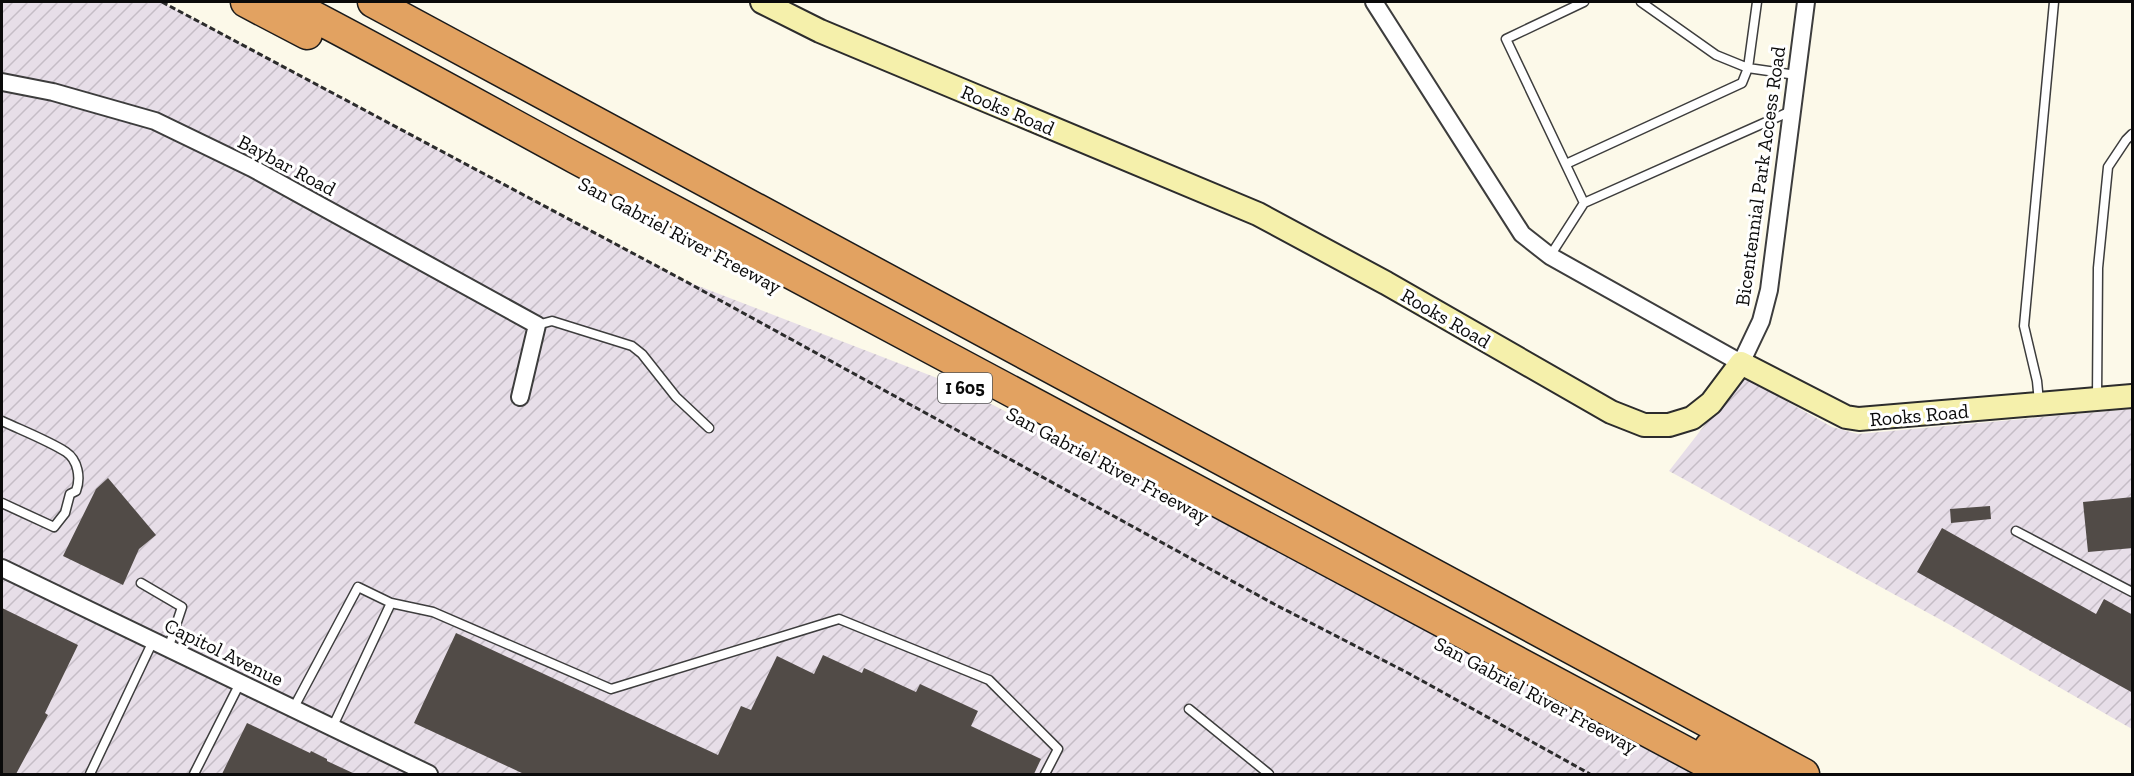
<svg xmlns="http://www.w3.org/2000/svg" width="2134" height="776" viewBox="0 0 2134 776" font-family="'Zilla Slab',serif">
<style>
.industrial{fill:url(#industrial-furrows)}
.building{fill:#514b47}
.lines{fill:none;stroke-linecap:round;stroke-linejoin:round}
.lane-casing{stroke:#3d3d3d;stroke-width:11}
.street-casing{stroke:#3d3d3d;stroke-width:20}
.secondary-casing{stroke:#2c2c2c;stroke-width:26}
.highway-casing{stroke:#1b1b1b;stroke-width:33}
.path{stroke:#2c2c2c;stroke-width:3;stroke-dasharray:6 3;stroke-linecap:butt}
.lane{stroke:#fff;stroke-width:8}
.street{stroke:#fff;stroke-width:16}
.secondary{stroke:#f5f0ab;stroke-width:22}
.highway{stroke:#e2a261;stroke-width:30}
.labels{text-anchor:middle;stroke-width:6;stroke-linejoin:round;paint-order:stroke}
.shield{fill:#fff;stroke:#545454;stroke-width:1.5}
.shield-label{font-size:18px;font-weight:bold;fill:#0a0a0a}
.street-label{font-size:20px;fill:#0a0a0a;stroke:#fff}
</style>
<defs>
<pattern id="industrial-furrows" width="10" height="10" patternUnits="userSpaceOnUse" patternTransform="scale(1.5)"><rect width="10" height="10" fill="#e7dee8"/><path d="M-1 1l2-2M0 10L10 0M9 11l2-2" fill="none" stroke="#c5bdc6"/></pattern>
</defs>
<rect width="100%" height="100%" fill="#fcf9e9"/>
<!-- industrial -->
<path class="industrial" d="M2 2H162L683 280 950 383 1714 774H2Z
M1747 379 1832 427 1858 434 2132 409V729L1952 626 1669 471 1739 381Z"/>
<!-- building -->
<path class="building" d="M108 478 156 535 139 549 123 585 63 556 96 489Z
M2133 497V548L2088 552 2083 502Z
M1990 506 1991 519 1951 523 1950 509Z
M1942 528 2096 614 2104 599 2133 615V693L1917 572Z
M2 608 78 645 45 713 48 715 16 774H2Z
M456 633 718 755 741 706 751 710 777 656 814 674 823 655 862 673 864 668 916 692 920 684 978 711 971 726 1041 759 1034 774H524L414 723Z
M247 723 310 753 311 751 327 759V761L355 774H222Z"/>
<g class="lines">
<!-- lane casing -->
<g class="lane-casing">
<path id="lane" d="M1584 2 1506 39 1584 203
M1641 2 1716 55 1748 68 1796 75
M1566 164 1742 83 1748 68 1757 2
M1550 256 1584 203 1791 111
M537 325 552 321 632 346 642 354 676 397 709 428
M2097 398 2098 268 2108 167 2126 140 2132 134
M2039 402 2037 381 2024 326 2054 2
M2 421C21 430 49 441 66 452 78 460 81 478 76 491L70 494 65 513 54 527 2 503
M2016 531 2132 592
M141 583 182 607 168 649
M391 603 433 612 611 689 839 619 989 680 1058 749 1045 774
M293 709 358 587 391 603 332 728
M1189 709 1269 774
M90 774 153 641
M194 774 240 683"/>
</g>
<!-- street casing -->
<g class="street-casing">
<path id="street" d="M1374 2 1522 234 1550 256 1741 363 1761 321 1769 290 1806 2
M2 82 53 92 155 121 252 168 537 325 520 397
M2 568 429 774"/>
</g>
<!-- secondary casing -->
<g class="secondary-casing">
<path id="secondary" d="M762 2 820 31 1258 214 1386 283 1611 412 1644 425H1669L1692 418 1711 403 1741 363 1846 417 1859 419 2132 396"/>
</g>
<!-- highway casing -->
<g class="highway-casing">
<path id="highway" d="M246 2 307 34
M286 2C383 52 479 106 575 158 959 364 1342 571 1727 774
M373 2 1804 774
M1710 747 1760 774"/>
</g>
<!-- path -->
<path class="path" d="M162 2 683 280 1274 604 1408 673 1590 774"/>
<!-- lane -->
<use href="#lane" class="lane"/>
<!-- street -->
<use href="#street" class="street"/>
<!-- secondary -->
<use href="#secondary" class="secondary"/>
<!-- highway -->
<use href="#highway" class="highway"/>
</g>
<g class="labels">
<!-- shield labels -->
<rect class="shield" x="938" y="373" width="54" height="30" rx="4.5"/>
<g class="shield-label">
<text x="965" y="394">I 605</text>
</g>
<!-- street labels -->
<g class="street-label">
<text transform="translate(1008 110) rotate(23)" y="7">Rooks Road</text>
<text transform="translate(287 165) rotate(28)" y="7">Baybar Road</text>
<text transform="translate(1760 176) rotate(-82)" y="7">Bicentennial Park Access Road</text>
<text transform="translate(680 235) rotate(28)" y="7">San Gabriel River Freeway</text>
<text transform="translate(1446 318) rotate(30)" y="7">Rooks Road</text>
<text transform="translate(1919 415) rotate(-5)" y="7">Rooks Road</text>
<text transform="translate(1108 465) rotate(28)" y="7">San Gabriel River Freeway</text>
<text transform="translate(224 652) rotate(26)" y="7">Capitol Avenue</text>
<text transform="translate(1536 695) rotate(28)" y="7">San Gabriel River Freeway</text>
</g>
</g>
<!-- border -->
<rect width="2134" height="776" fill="none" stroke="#0a0a0a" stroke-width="6"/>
</svg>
